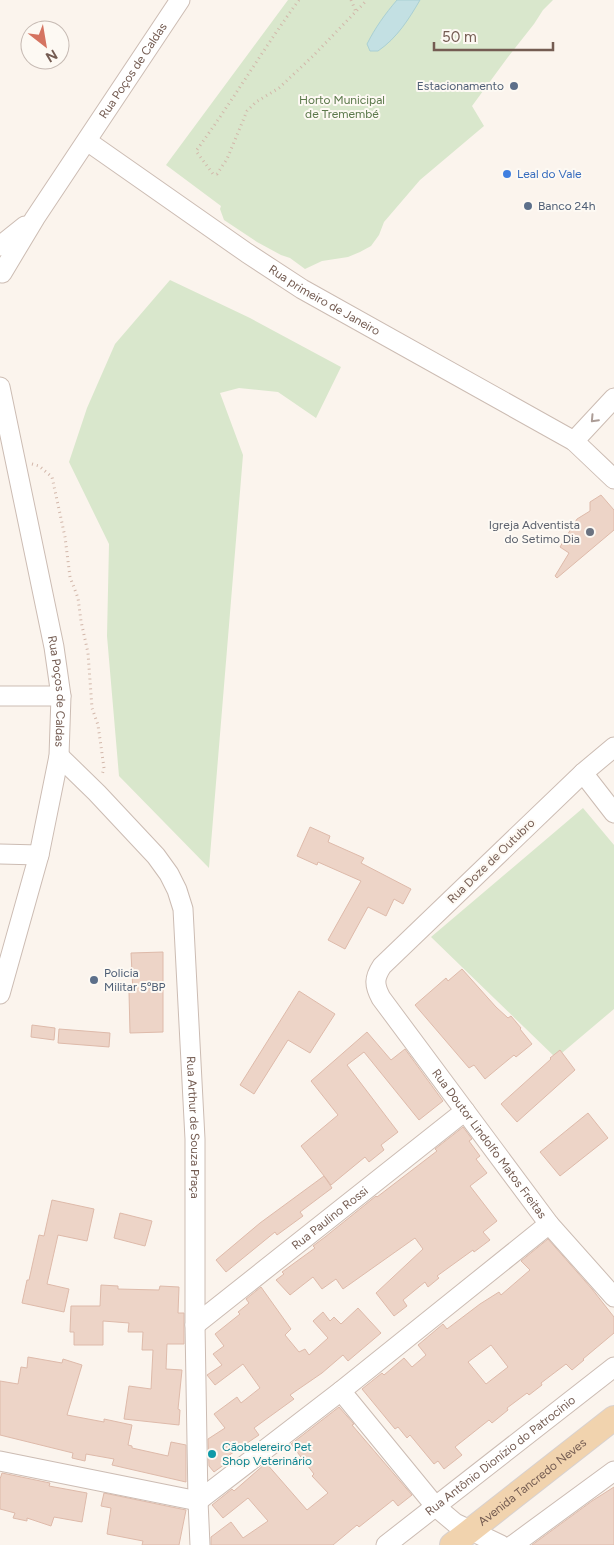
<svg xmlns="http://www.w3.org/2000/svg" width="614" height="1545" viewBox="0 0 614 1545" font-family="Figtree,sans-serif">
<style>
.green{fill:#d9e7cc}
.water{fill:#c3e0e3;stroke:#aad0d3}
.building{fill:#edd4c7;stroke:#debaaa;fill-rule:evenodd}
.lines{fill:none;stroke-linecap:round;stroke-linejoin:round}
.minor-casing{stroke:#ccbcb3;stroke-width:21}
.major-casing{stroke:#d8d1cf;stroke-width:26}
.path{stroke:#d2b7aa;stroke-width:3;stroke-dasharray:1 4;stroke-linecap:butt}
.minor{stroke:#fff;stroke-width:19}
.major{stroke:#f1d3ae;stroke-width:24}
.oneway{stroke:#ac9d97}
.service-dot{fill:#5c6f8a;stroke:#fdf9f3;stroke-width:2}
.shop-dot{fill:#3f7fe0;stroke:#fdf9f3;stroke-width:2}
.worship-dot{fill:#6b7280;stroke:#fdf9f3;stroke-width:2}
.culture-dot{fill:#0f9aa8;stroke:#fdf9f3;stroke-width:2}
.labels{text-anchor:middle;stroke-width:4;stroke-linejoin:round;paint-order:stroke}
.street-label{font-size:12px;fill:#745c52;stroke:#fdf9f3}
.service-label{font-size:12px;fill:#4e5e75;stroke:#fdf9f3;text-anchor:start}
.park-label{font-size:12px;fill:#5b784b;stroke:#fdf9f3}
.shop-label{font-size:12px;fill:#366cbe;stroke:#fdf9f3;text-anchor:start}
.worship-label{font-size:12px;fill:#5b616d;stroke:#fdf9f3;text-anchor:end}
.culture-label{font-size:12px;fill:#0d838f;stroke:#fdf9f3;text-anchor:start}
</style>
<rect width="100%" height="100%" fill="#fbf4ed"/>
<!-- green -->
<path class="green" d="M288 0H553L543 10 534 24 508 57 472 106 484 126 420 180 384 222 379 235 371 246 360 252 348 257 322 261 305 269 290 258 281 255 257 242 224 220 220 209 221 206 166 165Z
M170 280 250 318 341 367 316 418 278 392 239 388 220 393 243 455 209 868 119 776 107 636 109 544 69 462 87 408 115 344Z
M583 808 614 845V1009L556 1058 431 937Z"/>
<!-- water -->
<path class="water" d="M397 0H420C409 19 397 38 378 51H370L367 44C375 28 385 14 397 0Z"/>
<!-- building -->
<path class="building" d="M601 495 614 510V530L557 578 555 576 569 553 560 547 577 519 590 511V502Z
M310 827 330 836 328 842 364 858 361 863 411 889 403 904 394 899 386 916 368 907 345 949 328 940 361 881 318 862 317 865 297 856Z
M163 952V1032L130 1033 129 992H133L131 953Z
M462 969 496 1007 508 1018 511 1016 521 1028 520 1029 532 1044 516 1057 514 1055 485 1079 474 1065 469 1068 415 1005 446 978 448 981Z
M299 991 335 1014 310 1053 288 1040 254 1094 240 1085Z
M32 1025 55 1028 54 1040 31 1037Z
M59 1029 110 1033 109 1047 58 1043Z
M367 1032 391 1060 405 1049 443 1101 419 1120 364 1052 347 1065 398 1132 381 1145 384 1150 369 1162 365 1157 331 1185 301 1146 338 1115 311 1081Z
M560 1050 575 1070 517 1122 501 1104 551 1059 550 1058Z
M588 1113 608 1138 560 1176 540 1152Z
M463 1127 472 1139 469 1141 480 1156 476 1159 487 1173 470 1186 497 1221 483 1232 490 1240 474 1252 473 1250 437 1276 439 1278 428 1287 425 1282 403 1300 407 1306 394 1316 376 1293 423 1249 415 1238 343 1289 336 1279 322 1289 313 1277 290 1295 276 1280 284 1274 282 1272 315 1248 313 1246 325 1237 376 1196 377 1197 437 1151 435 1149Z
M324 1176 332 1188 300 1212 303 1216 277 1235 275 1232 226 1272 216 1260 260 1223Z
M52 1200 94 1209 87 1241 58 1235 47 1284 69 1289 64 1312 22 1303 27 1280H29L39 1235 44 1236Z
M120 1213 152 1221 145 1246 114 1238Z
M548 1239 592 1289 614 1317V1333L583 1359 584 1360 572 1370 566 1364 541 1383 542 1385 529 1395 527 1393 507 1408 508 1410 492 1423 489 1420 455 1447 462 1455 444 1469 438 1461 434 1464 410 1435 407 1438 398 1427 395 1429 362 1389 382 1373 384 1375 404 1358 412 1367 426 1355 418 1345 424 1340 443 1324 447 1329 480 1304 499 1292 501 1295 530 1270 521 1261ZM491 1345 508 1367 486 1384 468 1362Z
M101 1285 118 1286V1289L159 1290 160 1286 179 1287 178 1313H184V1344H167L166 1369 182 1370 178 1409 180 1410 179 1425 124 1419 129 1386 151 1389 153 1350H142L143 1332H128L129 1323 103 1321V1345H74V1332H70L71 1306H100Z
M261 1287 291 1329 285 1335 299 1352 305 1349 309 1355 328 1338 313 1321 323 1312 330 1321 334 1317 341 1324 358 1308 381 1333 348 1361 343 1355 322 1373 290 1395 294 1399 254 1428 259 1435 222 1460 225 1464 214 1472 209 1466 208 1439 225 1428 214 1414 237 1397 241 1403 260 1388 243 1364 215 1385 207 1375 222 1365 213 1354 224 1346 215 1334 240 1314 238 1312 249 1303 246 1299Z
M28 1357 62 1363 63 1359 82 1365 67 1415 104 1422V1419L132 1425 128 1445 132 1446V1448L168 1456 171 1442 186 1445V1482L112 1465 114 1459 86 1454 85 1461 72 1458 73 1453 0 1435V1381L18 1384 21 1367 27 1368Z
M339 1407 354 1424 352 1425 412 1495 398 1506 393 1500 359 1527 357 1525 333 1545H211V1537L231 1522 243 1538 268 1521 248 1498 223 1518 212 1505 232 1489 234 1491 266 1463 307 1510 328 1493 312 1476 314 1474 291 1444Z
M2 1473 50 1483 49 1486 87 1493 82 1522 54 1517 51 1526 27 1518V1521L13 1518 15 1513 0 1509V1479Z
M614 1487V1545H532L592 1501Z
M104 1493 186 1510 179 1545H142L143 1541 107 1534 111 1508 101 1506Z"/>
<g class="lines">
<!-- minor casing -->
<g class="minor-casing">
<g id="minor">
<path id="s1" d="M87 141 247 253 302 289 574 441 614 479"/>
<path d="M0 246 25 226"/>
<path id="s2" d="M2 273 35 218 180 0"/>
<path id="s3" d="M0 387 54 647 61 696 59 756 39 855 0 994"/>
<path d="M574 441 614 398"/>
<path d="M0 696H61"/>
<path id="s4" d="M614 747 583 773 382 966C374 978 374 985 381 998L549 1224 614 1297"/>
<path id="s5" d="M59 756 97 793 156 856 169 874 177 890 183 909 195 1139V1325L198 1501 200 1545"/>
<path d="M583 773 614 813"/>
<path d="M0 854 39 855"/>
<path id="s6" d="M195 1325 465 1111"/>
<path d="M341 1391 436 1507 455 1523 501 1545"/>
<path d="M0 1461 198 1501 341 1391 549 1224"/>
<path id="s7" d="M386 1545 614 1367"/>
<path d="M513 1545 614 1471"/>
</g>
</g>
<!-- major casing -->
<g class="major-casing">
<g id="major">
<path id="s8" d="M452 1545 614 1418"/>
</g>
</g>
<!-- path -->
<path class="path" d="M299 0C263 49 232 102 196 151L213 174H217L227 159 247 111 256 102 279 88 313 56 367 0
M351 0 356 12
M32 464 39 466 52 477 65 537 70 577 78 598 81 621 88 653 92 708 98 725 104 768 102 775"/>
<!-- minor -->
<use href="#minor" class="minor"/>
<!-- major -->
<use href="#major" class="major"/>
</g>
<!-- one-way arrows -->
<defs><path id="oneway-chevron" d="M-2-3.5L2.5 0L-2 3.5" fill="none" stroke-width="1.6" stroke-linecap="round" stroke-linejoin="round" transform="scale(1.25)"/></defs>
<use class="oneway" href="#oneway-chevron" transform="translate(594 419) rotate(133)"/>
<!-- markers -->
<g class="service-dot">
<circle cx="514" cy="86" r="5"/>
<circle cx="528" cy="206" r="5"/>
<circle cx="94" cy="980" r="5"/>
</g>
<circle class="shop-dot" cx="507" cy="174" r="5"/>
<circle class="worship-dot" cx="590" cy="532" r="5"/>
<circle class="culture-dot" cx="212" cy="1454" r="5"/>
<g class="labels">
<!-- street labels -->
<g class="street-label">
<text dy="4" stroke="none"><textPath href="#s2" startOffset="241">Rua Poços de Caldas</textPath></text>
<text dy="4" stroke="none"><textPath href="#s1" startOffset="286">Rua primeiro de Janeiro</textPath></text>
<text dy="4" stroke="none"><textPath href="#s3" startOffset="310">Rua Poços de Caldas</textPath></text>
<text transform="translate(491 861) rotate(-44)" y="4">Rua Doze de Outubro</text>
<text dy="4" stroke="none"><textPath href="#s5" startOffset="418">Rua Arthur de Souza Praça</textPath></text>
<text dy="4" stroke="none"><textPath href="#s4" startOffset="535">Rua Doutor Lindolfo Matos Freitas</textPath></text>
<text dy="4" stroke="none"><textPath href="#s6" startOffset="172">Rua Paulino Rossi</textPath></text>
<text dy="4" stroke="none"><textPath href="#s7" startOffset="145">Rua Antônio Dionízio do Patrocínio</textPath></text>
<text dy="4" stroke="none"><textPath href="#s8" startOffset="102">Avenida Tancredo Neves</textPath></text>
</g>
<!-- service labels -->
<g class="service-label">
<text x="504" y="90" text-anchor="end">Estacionamento</text>
<text x="538" y="210">Banco 24h</text>
<text x="104" y="977">Policia<tspan x="104" dy="14">Militar 5ºBP</tspan></text>
</g>
<!-- park labels -->
<g class="park-label">
<text x="342" y="104">Horto Municipal<tspan x="342" dy="14">de Tremembé</tspan></text>
</g>
<!-- shop labels -->
<g class="shop-label">
<text x="517" y="178">Leal do Vale</text>
</g>
<!-- worship labels -->
<g class="worship-label">
<text x="580" y="529">Igreja Adventista<tspan x="580" dy="14">do Setimo Dia</tspan></text>
</g>
<!-- culture labels -->
<g class="culture-label">
<text x="222" y="1451">Cãobelereiro Pet<tspan x="222" dy="14">Shop Veterinário</tspan></text>
</g>
</g>
<!-- north arrow -->
<g transform="translate(45 45) rotate(149)"><circle r="24" fill="#fdf9f3" stroke="#c6bab3"/>
<path d="M0-4L9 19L0 12L-9 19Z" fill="#d57461"/>
<text y="-8" font-size="14" font-weight="bold" text-anchor="middle" fill="#745c52">N</text>
</g>
<!-- scale -->
<path d="M434 42v8h119v-8" fill="none" stroke="#745c52" stroke-width="2.5"/>
<text x="442" y="42" font-size="15" fill="#745c52" stroke="#fdf9f3" stroke-width="4" paint-order="stroke">50 m</text>
</svg>
